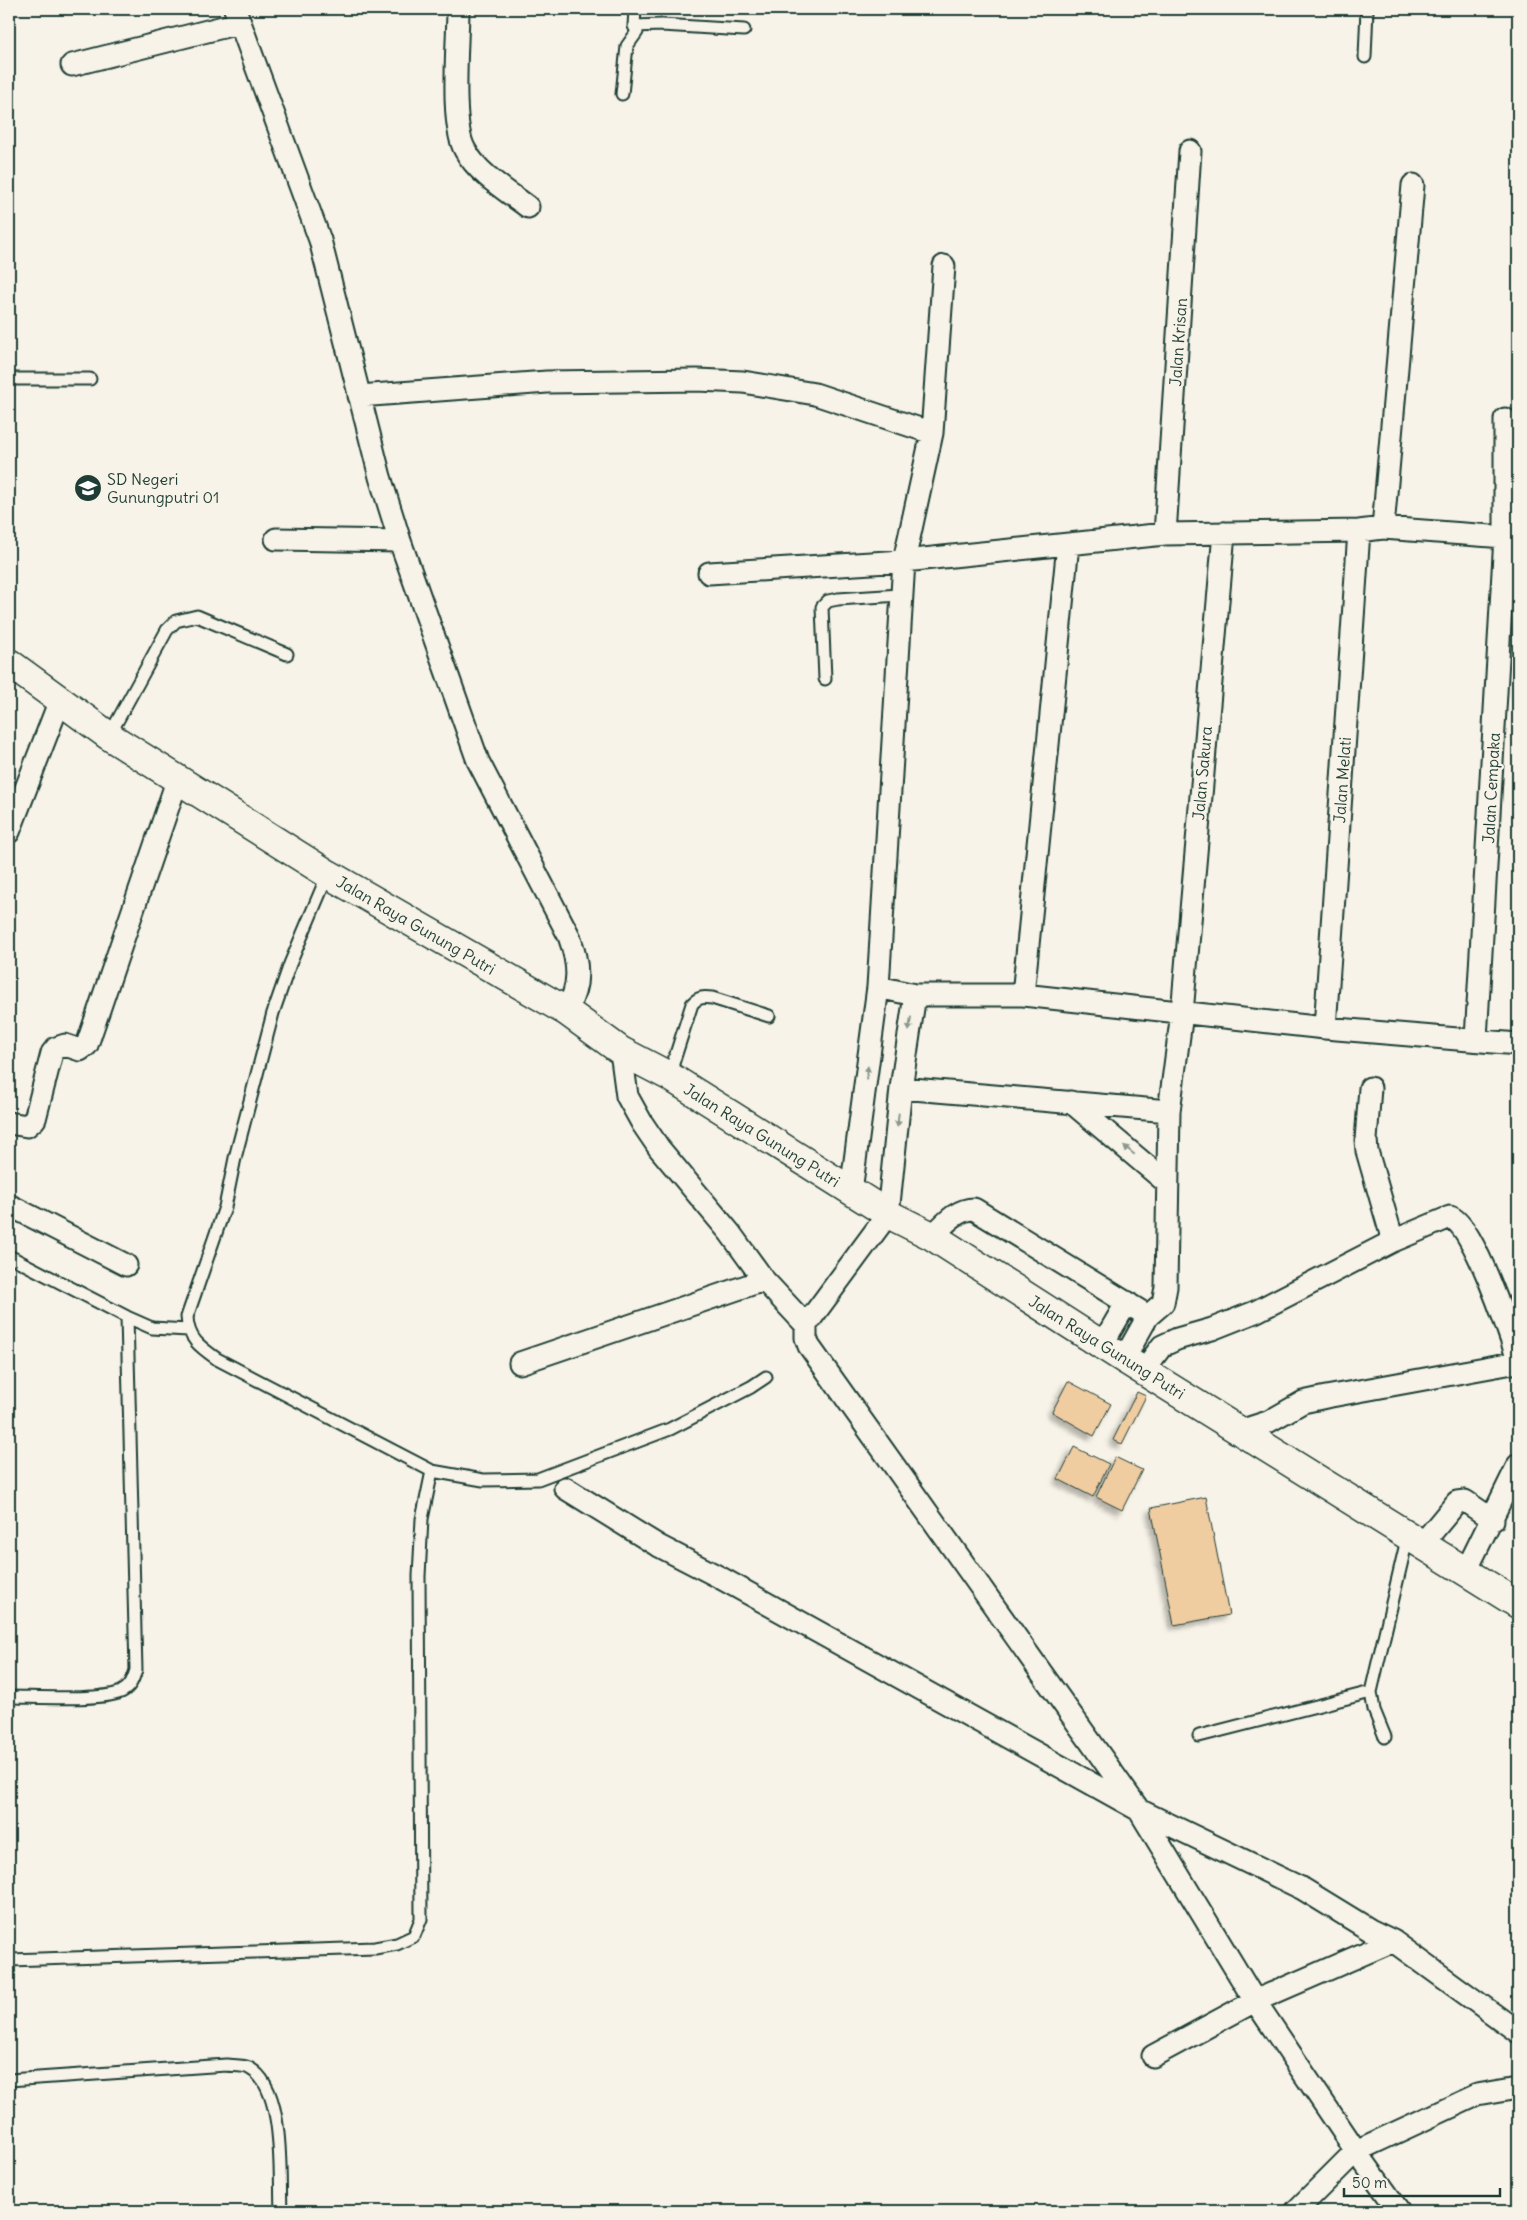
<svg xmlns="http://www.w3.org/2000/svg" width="1527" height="2220" viewBox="0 0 1527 2220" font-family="Delius,sans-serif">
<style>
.building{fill:#f0cca1;stroke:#1f3d34;filter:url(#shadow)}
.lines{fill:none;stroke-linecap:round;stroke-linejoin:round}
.lane-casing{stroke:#1f3d34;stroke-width:15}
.street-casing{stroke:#1f3d34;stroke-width:25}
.primary-casing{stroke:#1f3d34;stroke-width:31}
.lane{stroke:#f7f3e8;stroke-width:11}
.street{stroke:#f7f3e8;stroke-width:21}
.primary{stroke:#f7f3e8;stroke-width:28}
.oneway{fill:#8b988e}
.labels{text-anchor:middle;stroke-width:4.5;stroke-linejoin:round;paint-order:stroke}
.street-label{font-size:16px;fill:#1f3d34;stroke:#f7f3e8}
.poi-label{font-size:16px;fill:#1f3d34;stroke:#f7f3e8;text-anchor:start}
</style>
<defs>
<filter id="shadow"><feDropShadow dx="-4.5" dy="4.5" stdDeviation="2.5" flood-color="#0004"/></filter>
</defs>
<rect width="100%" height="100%" fill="#f7f3e8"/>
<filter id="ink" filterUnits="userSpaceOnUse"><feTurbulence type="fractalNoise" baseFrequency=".02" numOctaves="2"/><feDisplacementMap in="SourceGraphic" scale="10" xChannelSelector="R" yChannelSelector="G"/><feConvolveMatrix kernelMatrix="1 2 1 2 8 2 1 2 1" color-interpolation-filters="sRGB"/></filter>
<g filter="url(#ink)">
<!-- building -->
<path class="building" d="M1068 1381 1111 1404 1094 1436 1052 1412Z
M1137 1392 1146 1396 1122 1444 1113 1440Z
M1074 1447 1109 1464 1093 1497 1058 1479Z
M1115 1457 1142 1470 1122 1510 1096 1497Z
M1206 1497 1229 1615 1174 1625 1151 1508Z"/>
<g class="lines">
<!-- lane casing -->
<g class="lane-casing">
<path id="lane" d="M634 26 662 25 744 30
M1365 57 1367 9
M622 94 627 46 637 32 634 26 635 9
M9 379H90
M825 679 822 607 828 601 838 599 900 595
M109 736 167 630 176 621 197 616 287 654
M328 874 290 964 273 1013 235 1158 225 1207 187 1317C188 1339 200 1347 217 1359L432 1471 483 1480 538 1479 670 1429 751 1387 766 1377
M669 1076 692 1004C698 997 703 997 712 998L769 1016
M9 1256 127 1317 152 1328 188 1330
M9 1697C36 1697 99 1701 121 1692 131 1687 133 1679 136 1670L127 1317
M1199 1736 1371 1692
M1385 1737 1374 1710 1371 1692 1408 1535
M9 1960 375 1948 397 1944 414 1936 421 1919 419 1576 422 1519 432 1471
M9 2080 226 2065C232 2066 243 2065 249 2068 286 2087 279 2176 281 2211"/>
</g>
<!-- street casing -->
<g class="street-casing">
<path id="street" d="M235 9 320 240 380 477 400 541 472 744 478 761 569 936C579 964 581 985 566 1011
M458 9C458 42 450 124 465 150 478 174 507 191 528 207
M72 65 239 23
M359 396 547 382 697 380 743 382 815 394 932 433
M1383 528 1413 185
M1165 534 1190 151
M276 539 400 541
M709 573 904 561 1165 534 1359 531 1383 528 1518 538
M9 832 60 700
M878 987 915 995H1023L1325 1028 1518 1044
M915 995 901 1088 888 1214 806 1325V1338L809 1346 1139 1810 1255 2001 1356 2151 1399 2211
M1023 995 1068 544
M1325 1028 1359 531
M1476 1039 1505 537V419
M621 1051 627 1096 642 1123 659 1148 730 1233 764 1280 806 1325
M901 1088 1169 1111
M1370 1088 1366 1140 1367 1151 1393 1241
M1071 1102 1166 1182
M9 1123 27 1126 35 1119 52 1053 56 1048 65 1045 80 1050 87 1045 178 778
M851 1191 878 987 904 561 932 433 944 266
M9 1205 126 1265
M932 1236C944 1225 956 1209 974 1209L1148 1316 1163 1303 1166 1287 1169 1111 1182 1013 1224 533
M1102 1345 1127 1302
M1124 1359 1148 1316
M520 1363 764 1280
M1143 1371 1162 1346 1177 1339 1212 1329 1255 1312 1393 1241 1450 1217C1473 1223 1510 1335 1518 1360
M1240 1431 1268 1422 1303 1402 1326 1397 1518 1362
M565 1488 657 1545 719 1577 1139 1810 1303 1889 1370 1930 1393 1941 1518 2032
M1423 1543 1457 1502 1465 1501 1493 1520
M1466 1571 1518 1465
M1153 2056 1255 2001 1393 1941
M1296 2211 1356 2151 1477 2095 1518 2088"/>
</g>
<!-- primary casing -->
<g class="primary-casing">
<path id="primary" d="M9 663 109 736 328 874 566 1011 621 1051 669 1076 888 1214 932 1236 1124 1359 1518 1604"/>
</g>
<!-- lane -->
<use href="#lane" class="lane"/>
<!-- street -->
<use href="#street" class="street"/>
<!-- primary -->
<use href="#primary" class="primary"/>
</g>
<!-- one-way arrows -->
<defs><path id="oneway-solid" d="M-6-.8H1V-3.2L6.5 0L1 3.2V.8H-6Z" transform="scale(1.25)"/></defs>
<g class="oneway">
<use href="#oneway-solid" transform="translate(910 1024) rotate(98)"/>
<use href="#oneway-solid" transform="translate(867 1073) rotate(-82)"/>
<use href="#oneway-solid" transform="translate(898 1120) rotate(96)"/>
<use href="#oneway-solid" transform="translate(1129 1150) rotate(-140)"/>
</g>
</g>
<!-- icons -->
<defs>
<g id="school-disc" transform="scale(1.4375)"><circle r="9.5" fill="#1f3d34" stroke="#f7f3e8"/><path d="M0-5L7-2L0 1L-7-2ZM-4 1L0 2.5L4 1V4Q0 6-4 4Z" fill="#fff"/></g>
</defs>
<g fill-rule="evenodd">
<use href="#school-disc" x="88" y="488"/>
</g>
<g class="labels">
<!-- street labels -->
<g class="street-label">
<text transform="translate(1178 342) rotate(-86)" y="6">Jalan Krisan</text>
<text transform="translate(1202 773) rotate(-85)" y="6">Jalan Sakura</text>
<text transform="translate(1342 780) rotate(-86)" y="6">Jalan Melati</text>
<text transform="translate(1491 788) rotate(-87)" y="6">Jalan Cempaka</text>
<text transform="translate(416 925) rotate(30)" y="6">Jalan Raya Gunung Putri</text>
<text transform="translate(762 1135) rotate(32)" y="6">Jalan Raya Gunung Putri</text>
<text transform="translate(1107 1347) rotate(32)" y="6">Jalan Raya Gunung Putri</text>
</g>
<!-- poi labels -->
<g class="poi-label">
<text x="107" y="485">SD Negeri<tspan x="107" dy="18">Gunungputri 01</tspan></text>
</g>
</g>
<!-- margin -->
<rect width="1527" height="2220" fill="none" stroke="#f7f3e8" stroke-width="30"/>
<rect x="15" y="15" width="1497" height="2190" fill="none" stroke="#1f3d34" stroke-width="2" filter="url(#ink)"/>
<!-- scale -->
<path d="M1344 2188v8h156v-8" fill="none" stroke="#1f3d34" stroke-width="2.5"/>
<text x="1352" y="2188" font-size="15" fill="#1f3d34" stroke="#f7f3e8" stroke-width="4" paint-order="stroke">50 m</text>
</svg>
